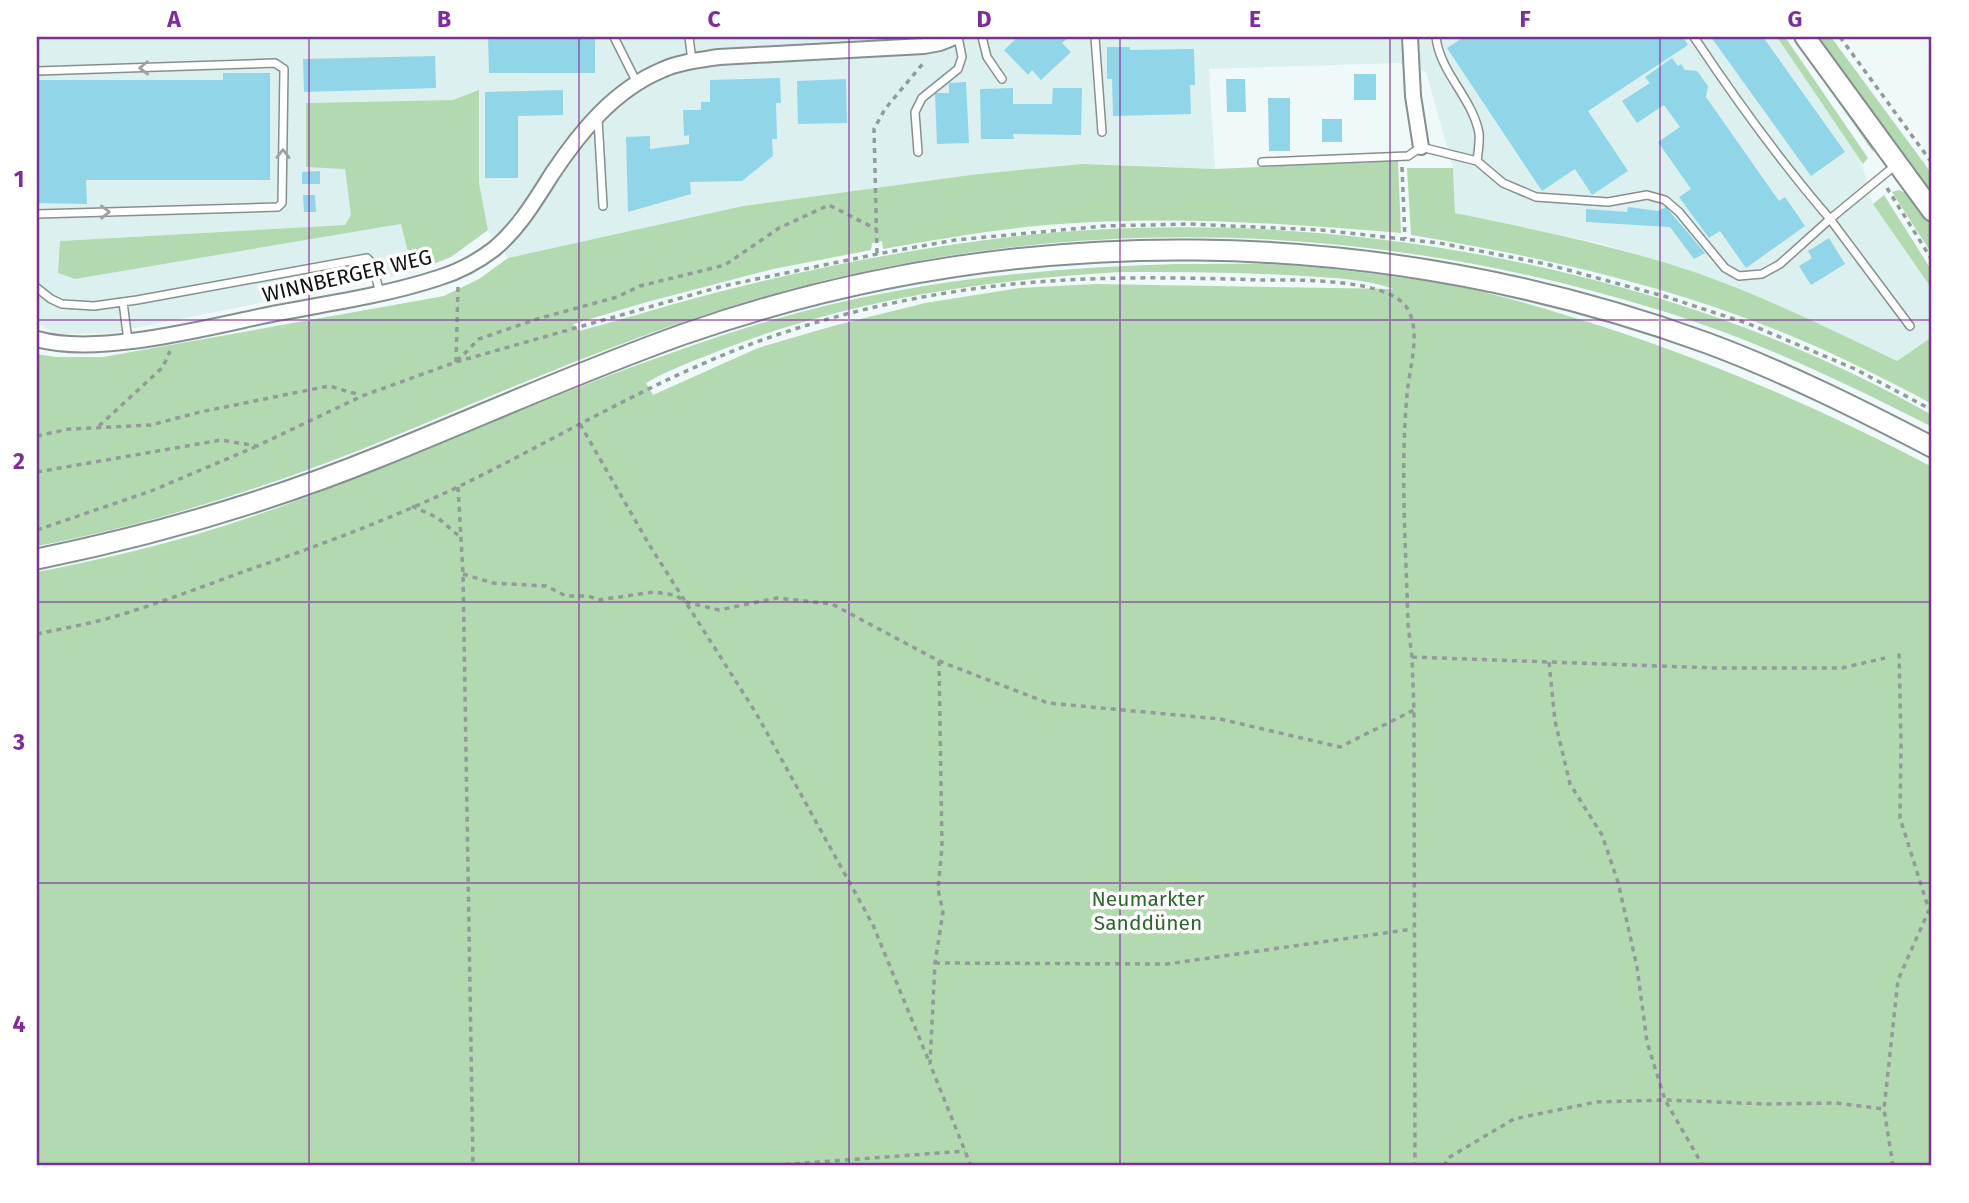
<svg xmlns="http://www.w3.org/2000/svg" width="1969" height="1203" viewBox="0 0 1969 1203" font-family="'Fira Sans',sans-serif">
<style>
.built{fill:#dcf0ef}
.green{fill:#b2d9b0;fill-rule:evenodd}
.building{fill:#91d5e8}
.lines{fill:none;stroke-linecap:round;stroke-linejoin:round}
.lane-casing{stroke:#868f8f;stroke-width:10}
.street-casing{stroke:#868f8f;stroke-width:18}
.secondary-casing{stroke:#868f8f;stroke-width:23}
.path{stroke:#939a9a;stroke-width:3.5;stroke-dasharray:5 5;stroke-linecap:butt}
.lane{stroke:#fff;stroke-width:7}
.street{stroke:#fff;stroke-width:14}
.secondary{stroke:#fff;stroke-width:19}
.oneway{stroke:#9fa0a0}
.grid{fill:none;stroke:#7f2c9b;stroke-width:2;stroke-opacity:0.55}
.labels{text-anchor:middle;stroke-width:7;stroke-linejoin:round;paint-order:stroke}
.street-label{font-size:21px;fill:#0f1212;stroke:#fff}
.park-label{font-size:21px;fill:#2f662f;stroke:#fff}
.neatline{fill:none;stroke:#7f2c9b;stroke-width:2.5}
.grid-label{font-size:23px;text-anchor:middle;font-weight:bold;fill:#7f2c9b}
</style>
<rect width="100%" height="100%" fill="#eff9f9"/>
<!-- built -->
<path class="built" d="M37 37H1777L1860 158 1873 204 1932 289V337L1897 361 1764 299 1698 274 1603 244 1455 213 1453 168 1426 72 1399 63 1209 69 1215 169 1082 164 978 174 743 206 508 258 488 230 479 183V91L453 100 306 103V167L345 168 351 215 345 225 60 241 75 279 402 224 413 272 111 333 56 334 37 323Z"/>
<!-- green -->
<path class="green" d="M1777 37H1785L1868 158 1863 164Z
M1818 37H1831L1932 174V193Z
M1814 63 1873 145V152L1812 64Z
M479 90V183L488 230 451 257 413 272 401 224 75 279 58 273 60 241 345 225 351 215 345 169 306 167V103L453 100Z
M1398 161 1401 233C1283 223 1164 215 1046 225 991 230 937 239 883 249L882 241 872 243 871 250 773 269 647 302 573 324 579 331C622 320 664 306 707 295 806 269 909 249 1010 237 1317 202 1663 262 1932 415V427C1844 382 1754 339 1659 310 1336 210 1003 212 683 322 573 359 467 407 360 450 255 491 148 525 37 546V354L56 357H103L444 296 479 279 508 258 743 206 978 174 1082 164 1215 169Z
M1407 168H1453L1455 213C1537 230 1618 246 1697 273 1766 297 1831 330 1897 361L1932 337V404C1911 392 1888 381 1866 370 1723 298 1569 261 1411 235Z
M1899 190 1910 195 1932 225V254L1892 192Z
M1884 195 1932 271V289L1873 204Z
M1176 264C1213 264 1250 263 1287 265 1340 269 1394 276 1446 284 1500 294 1557 312 1610 329 1721 366 1829 412 1932 467V1166H37V572C89 562 142 550 194 535 274 512 351 480 428 448 535 404 642 360 752 326 890 283 1032 268 1176 264ZM1120 272C1181 272 1242 272 1304 276 1333 278 1366 279 1394 289L1096 284 1020 288 925 303 833 326 758 348 653 395 646 383C672 368 701 358 729 347 855 299 986 280 1120 272Z"/>
<!-- building -->
<path class="building" d="M488 37H595V73H489Z
M1018 37H1069L1062 43 1071 52 1041 80 1032 70 1028 75 1004 50Z
M1464 37H1683L1688 45 1588 111 1628 171 1592 195 1575 169 1542 191 1447 48Z
M1711 37H1763L1845 152 1811 176Z
M1107 47H1130V50L1194 49 1195 85H1190L1191 114 1113 116 1112 79H1107Z
M435 56 436 88 304 92 303 59Z
M1672 58 1678 66 1681 64 1685 70 1697 71 1708 86 1706 97 1779 201 1785 197 1805 226 1746 268 1720 231 1709 238 1679 197 1691 189 1658 142 1680 127 1664 105 1637 123 1622 101 1650 83 1645 77Z
M223 73H270V180H86L87 204 37 203V80H223Z
M1354 74H1376V100H1354Z
M780 78 781 103H776L777 139H772L773 156 742 181 690 182 691 194 628 212 626 137 650 136V149L689 144V135L684 136 683 110H701V102H710V80Z
M846 79 847 123 798 124 797 81Z
M1226 79H1245L1246 112H1227Z
M966 82 969 143 937 144 935 93H949V83Z
M1013 88V104H1052L1053 88H1082L1081 135 1013 134 1014 139H981L980 89Z
M563 90V115L518 116V178H485V92Z
M1268 98H1290V151H1269Z
M1322 119H1342V142H1322Z
M320 171V184H302V172Z
M303 195H315L316 212H304Z
M1628 207 1658 211 1666 207 1705 253 1694 259 1670 227 1586 222V209L1627 212Z
M1829 238 1845 264 1811 285 1799 266 1812 258 1808 251Z"/>
<g class="lines">
<!-- lane casing -->
<g class="lane-casing">
<path id="lane" d="M614 37 637 83
M689 37 692 61
M982 37 987 57 1002 79
M1095 37 1102 132
M1436 37C1440 73 1472 97 1479 133 1480 142 1478 152 1477 161
M37 71 275 63 284 69 282 203 278 207 37 214
M598 119 603 206
M918 152 915 112 922 98 958 69 962 57 958 37
M1262 162 1408 156 1421 147 1477 161 1503 183 1536 197 1608 202 1647 195 1665 200 1679 212 1725 268 1739 276 1762 274 1780 264 1830 219C1780 161 1736 100 1694 37
M1897 164 1830 219 1910 326
M37 288 51 299 62 304 94 306 137 300 367 258 372 263 380 293
M123 302 128 341"/>
</g>
<!-- street casing -->
<g class="street-casing">
<path id="street" d="M1410 37 1413 96 1421 147
M37 339C99 357 212 326 277 313 331 303 386 295 438 278 458 272 477 262 494 249 519 228 535 201 552 174 580 132 614 90 662 70 679 62 700 60 719 57L924 46 940 43 955 37"/>
</g>
<!-- secondary casing -->
<g class="secondary-casing">
<path id="secondary" d="M1805 37 1932 211
M37 559C154 535 268 502 379 457 481 416 580 371 684 334 1016 218 1376 223 1707 343 1785 372 1859 409 1932 447"/>
</g>
<!-- path -->
<path class="path" d="M1840 37 1932 163
M1402 167 1405 239
M1887 188 1932 260
M877 253 874 129 885 109 925 61
M457 361 479 339 537 319 617 297 640 286 725 265 779 228 829 205 876 229
M456 362 458 287
M580 424 650 546 756 713 873 925 930 1064
M99 426 163 367 170 351
M37 436 69 429 151 425 200 412 329 386 360 395
M37 472 221 440 257 446 362 396 456 362 723 286 877 254 955 240 1104 226 1188 224 1321 230 1439 243 1546 264 1667 297 1749 324 1855 369 1932 410
M458 487 463 574 473 1166
M412 506 438 518 460 537
M37 530 151 491 255 447
M463 574 493 583 546 586 566 596H589L598 600 654 592 675 595 686 602 719 610 777 598 832 604 939 661 1048 703 1220 719 1340 747 1414 710
M37 634C65 628 95 623 123 614 165 601 207 585 248 570 321 545 393 518 462 485 562 436 660 376 765 339 855 307 956 287 1051 281 1122 276 1193 278 1263 280 1297 280 1388 278 1407 308 1422 332 1409 368 1407 395 1400 471 1406 548 1408 625L1412 657 1414 710 1415 1166
M1412 657 1714 668H1842L1885 658
M939 661 942 847 938 889 943 912 935 963 930 1064 971 1166
M1549 662 1555 721 1570 784 1602 835 1618 882 1637 967 1647 1042 1665 1100 1703 1166
M935 963 1167 964 1413 929
M765 1166 965 1151
M1444 1166 1448 1158 1514 1119 1596 1102 1665 1100 1769 1104 1836 1103 1884 1109
M1893 1166 1884 1109 1898 980 1929 910 1900 818 1901 746 1899 650
M1925 1166 1932 1164"/>
<!-- lane -->
<use href="#lane" class="lane"/>
<!-- street -->
<use href="#street" class="street"/>
<!-- secondary -->
<use href="#secondary" class="secondary"/>
</g>
<!-- one-way arrows -->
<defs><path id="oneway-chevron" d="M-2-3.5L2.5 0L-2 3.5" fill="none" stroke-width="1.6" stroke-linecap="round" stroke-linejoin="round" transform="scale(1.75)"/></defs>
<g class="oneway">
<use href="#oneway-chevron" transform="translate(144 68) rotate(178)"/>
<use href="#oneway-chevron" transform="translate(283 154) rotate(-89)"/>
<use href="#oneway-chevron" transform="translate(105 212) rotate(-1)"/>
</g>
<!-- grid -->
<path class="grid" d="M309 37V1166M579 37V1166M849 37V1166M1120 37V1166M1390 37V1166M1660 37V1166M37 320H1932M37 602H1932M37 883H1932"/>
<g class="labels">
<!-- street labels -->
<g class="street-label">
<text transform="translate(347 276) rotate(-13)" y="7">WINNBERGER WEG</text>
</g>
<!-- park labels -->
<g class="park-label">
<text x="1148" y="906">Neumarkter<tspan x="1148" dy="24">Sanddünen</tspan></text>
</g>
</g>
<!-- border -->
<rect width="1969" height="1203" fill="none" stroke="#ffffff" stroke-width="77"/>
<rect x="38" y="38" width="1892" height="1126" class="neatline"/>
<g class="grid-label">
<text x="174" y="27">A</text>
<text x="444" y="27">B</text>
<text x="714" y="27">C</text>
<text x="984" y="27">D</text>
<text x="1255" y="27">E</text>
<text x="1525" y="27">F</text>
<text x="1795" y="27">G</text>
<text x="19" y="187">1</text>
<text x="19" y="469">2</text>
<text x="19" y="750">3</text>
<text x="19" y="1032">4</text>
</g>
</svg>
